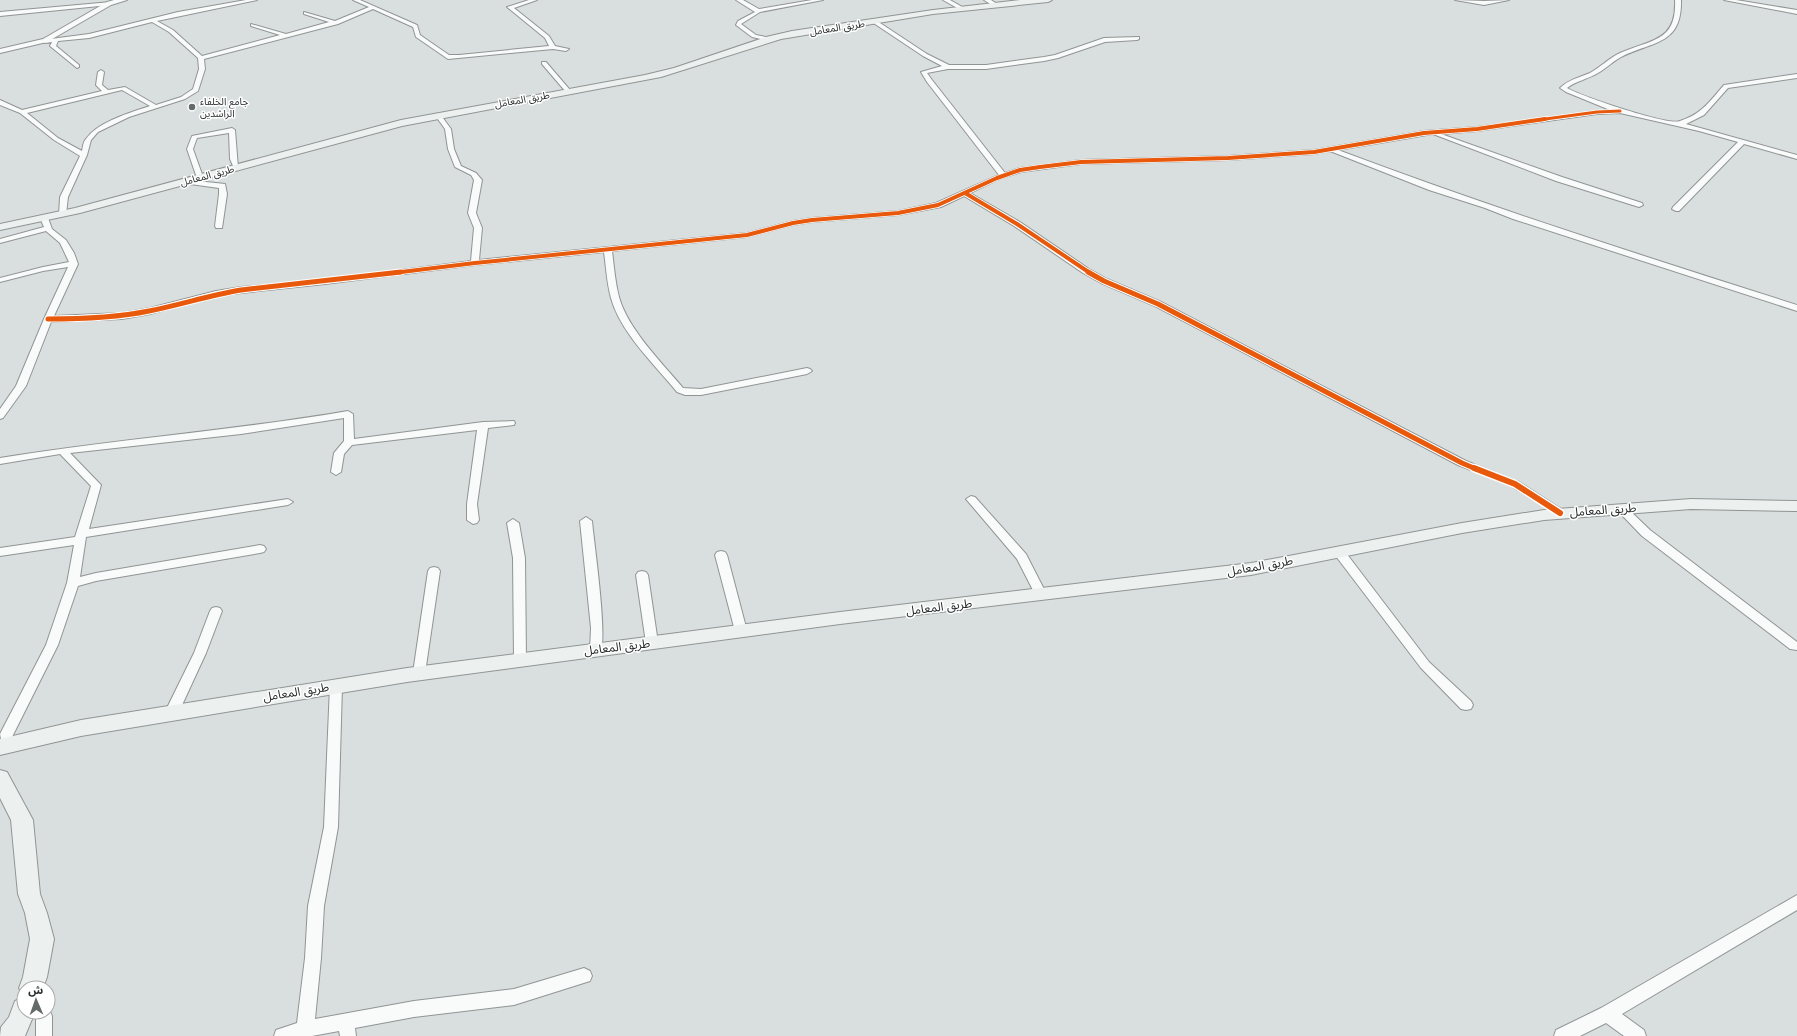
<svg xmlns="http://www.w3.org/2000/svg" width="1797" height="1036" viewBox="0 0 1797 1036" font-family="'DM Sans','Noto Sans Arabic',sans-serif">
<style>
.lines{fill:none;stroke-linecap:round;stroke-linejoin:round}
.minor-casing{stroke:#909594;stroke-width:2}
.tertiary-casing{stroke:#909594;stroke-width:2}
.secondary-casing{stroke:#909594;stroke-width:2}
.minor{fill:#f9fafa;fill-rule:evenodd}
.tertiary{fill:#f9fafa;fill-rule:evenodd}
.secondary{fill:#ecf0ef;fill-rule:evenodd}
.cycleway-far3-casing{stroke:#fff;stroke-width:4.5}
.cycleway-far2-casing{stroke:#fff;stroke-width:5.5}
.cycleway-far1-casing{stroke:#fff;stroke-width:7}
.cycleway-casing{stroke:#fff;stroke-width:9}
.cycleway-far3{stroke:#e8590c;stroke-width:3}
.cycleway-far2{stroke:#e8590c;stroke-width:4}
.cycleway-far1{stroke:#e8590c;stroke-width:5}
.cycleway{stroke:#e8590c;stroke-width:6}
.poi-dot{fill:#656b6a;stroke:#fff;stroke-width:1.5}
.labels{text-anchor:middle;stroke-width:3;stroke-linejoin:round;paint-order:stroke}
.far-street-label{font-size:10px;fill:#272c2b;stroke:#fff}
.far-poi-label{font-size:10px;fill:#272c2b;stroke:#fff;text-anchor:start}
.street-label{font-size:12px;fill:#272c2b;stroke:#fff}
</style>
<rect width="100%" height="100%" fill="#d9dfde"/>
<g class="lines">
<!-- minor casing -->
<g class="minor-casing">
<path id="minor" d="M246 0H257L157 21 173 30 202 56 280 35 251 26V24L286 34 329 22 304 14V12L335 21 369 7 353 0H360L417 25 420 35 449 55H459L549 46 545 38 507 7 529 0H537L514 8 549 36 555 46 569 49 566 51 553 49 448 59 416 37 413 27 373 9 338 24 204 59 205 69 198 91 185 99 129 117 98 132 91 140 87 155 68 197 66 214 65 216H59L60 197 80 156 54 140 20 113 0 105V100L22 110 102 91 96 85 98 72 101 70 104 72 102 85 108 90 125 87 156 105 181 97 193 89 199 69 198 58 169 32 152 22 89 38 58 41 56 46 79 65V67L77 68 50 46 52 42 45 43 42 41 43 40 89 34 178 12ZM122 90 150 106C132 112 97 122 86 139 83 142 83 147 82 151L58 138 27 113Z
M736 0H743L759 9 812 0H823L760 12 741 24 756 35 771 38 772 39 769 41 752 37 736 25 738 21 755 12Z
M943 0H950L964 8 959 9Z
M984 0H991L997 4 992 5Z
M1455 0 1484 1 1509 0 1484 5Z
M1675 0H1681C1682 44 1655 41 1623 56 1614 60 1607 68 1598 73 1588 79 1576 81 1567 88 1581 96 1668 126 1680 121 1702 114 1710 101 1724 85L1797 74V78L1728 88 1704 115 1686 124 1797 155V159L1744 144 1679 211H1676L1672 209 1673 207 1738 142 1699 131 1620 113 1597 114 1477 131 1441 134 1562 177 1642 203 1643 205 1639 207 1556 181 1433 134 1338 150C1489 207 1643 256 1797 305V311L1513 219 1485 208 1429 190 1330 151 1314 154 1228 160 1081 164 1021 172 999 179 970 193 1020 222 1089 269 1107 279 1161 302 1466 461 1519 482 1564 511 1565 513 1564 515 1560 516 1511 486 1458 465 1155 306 1101 283 1083 273 1014 226 964 196 941 207 898 215 812 222 793 225 747 237 612 251C614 266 615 282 619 297 627 328 663 364 683 388L701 389 807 368 810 369 812 371 807 374 701 395H685L677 392C655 365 620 332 611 298 607 284 606 267 604 252L475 265 325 284 241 293 216 296 150 314 122 319 51 322 26 386 3 418 0 419V409L16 386 44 319 68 267 43 271 0 282V278L43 267 69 262 60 243 46 231 0 243V239L44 227 40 218 44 216 48 218 52 229 66 240 74 253 78 264 54 316 122 313 150 308 216 291 241 287 325 280 471 261 474 228 468 213 474 180 471 175 455 167 448 149 445 129 435 115 436 114H440L451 129 454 149 461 166 476 173 482 180 476 213 482 228 479 260 747 233 793 221 812 218 898 211 936 203 999 175 927 82 921 72 942 66 923 56 872 22V20L874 19 927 54 949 65H986L1044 57 1055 55 1104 38 1139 37V39L1137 40 1105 42 1058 58 1044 61 986 69H948L927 73 932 80 1005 173 1020 168 1081 160 1228 156 1314 150 1424 131 1477 127 1610 110 1566 92 1560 88C1568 80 1580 77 1590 73 1601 67 1609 58 1620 53 1651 39 1677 42 1675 0Z
M1724 0H1736L1797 10V14Z
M111 2 109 5 0 16V12Z
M542 62H546L570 90V92H566L542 64Z
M232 128 235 130 238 168H234L230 159 229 133 197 138 193 149 203 177 197 178 187 149 192 136Z
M187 180 225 184 227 194 222 228H216L215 226 219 194V188L190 184 186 182Z
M348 411 353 414 354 439 483 422 514 421 515 423 514 425 488 428 477 504 479 520 477 523 473 524 467 520V504L477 430 352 445 344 454 341 472 336 475 331 472 334 453 344 441V418L241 434 70 453 101 485 89 529 288 499 293 502 288 505 86 537 80 577 96 573 260 545 264 546 266 549 264 552 260 553 96 581 78 586 58 645 11 739 6 740 1 739 0 734 46 645 67 583 74 545 0 556V548L75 537 91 486 60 454 0 464V458C116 439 232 431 348 411Z
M971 496 975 497 1026 554 1047 595 1045 598H1037L1017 559 966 499Z
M1621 505 1625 506 1650 530 1797 642V650L1790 649 1642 536 1617 510 1616 508 1617 506Z
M586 517 592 521C594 543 608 639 600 653L596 655 592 653 590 650 591 628 580 521Z
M513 519 519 523 525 558 526 660 524 663 520 665 516 663 514 660 513 558 507 523Z
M1339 548 1343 549 1429 662 1471 701 1473 705 1471 709 1466 710 1461 709 1421 668 1335 555 1333 552 1335 549Z
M721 551 725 552 727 555 747 631 745 634 741 635 737 634 735 631 715 555 717 552Z
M434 567 438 568 440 571 425 673 424 676 419 678 414 676 413 673 428 571 430 568Z
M642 571 646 572 648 575 658 643 656 646 652 648 648 646 646 643 636 575 638 572Z
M216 607 220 608 222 611 206 653 177 716 172 717 167 716 165 712 194 653 210 611 212 608Z
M336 681 341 683 342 686 338 827 324 906 321 958 315 1019 414 1001 514 989 584 968 590 971 592 976 590 981 514 1005 414 1017 355 1028 356 1036H340L339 1031 312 1036H274L276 1030 297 1023 305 958 308 906 324 827 330 686 331 683Z
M1797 895V910L1622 1014 1644 1030 1646 1036H1624L1606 1023 1580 1036H1554L1556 1030 1601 1008Z
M48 1006 52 1016V1036H36V1017L34 1012H48Z"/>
</g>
<!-- tertiary casing -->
<g class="tertiary-casing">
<path id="tertiary" d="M114 0H127L111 5 47 42 0 53V49L43 39 107 2Z"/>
</g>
<!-- secondary casing -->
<g class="secondary-casing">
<path id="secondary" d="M1020 0H1052L1048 2 933 14 781 39 661 77 402 126 80 213 0 230V224L75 208 401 120 645 75 674 68 766 37 792 31 933 10Z
M1691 499 1797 501V511L1691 509 1544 520 1462 533 1251 575 840 624 407 682 81 736 0 755V739L81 720 407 668 840 612 1251 563 1462 523 1544 510Z
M0 770 7 772 33 820 40 894 47 913 54 939 47 977 43 988H24V997L19 988 23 977 30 939 25 913 18 894 11 820 0 798Z
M24 997V1012H35L25 1036H0L1 1027 9 1017 15 1001Z"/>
</g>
<!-- minor -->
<use href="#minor" class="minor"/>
<!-- tertiary -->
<use href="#tertiary" class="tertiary"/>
<!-- secondary -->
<use href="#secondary" class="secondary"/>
<!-- cycleway-far3 casing -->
<g class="cycleway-far3-casing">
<path id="cycleway-far3" d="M1538 120 1597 112 1620 111"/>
</g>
<!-- cycleway-far2 casing -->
<g class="cycleway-far2-casing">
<path id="cycleway-far2" d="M965 193 1017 224 1090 273
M393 273 475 263 747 235 793 223 812 220 898 213 938 205 997 178 1020 170 1040 167 1081 162 1228 158 1314 152 1424 133 1477 129 1545 119"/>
</g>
<!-- cycleway-far1 casing -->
<g class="cycleway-far1-casing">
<path id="cycleway-far1" d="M1088 272 1104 281 1158 304 1462 463 1476 469
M48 319C82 319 115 318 149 311 180 305 210 295 241 290L401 272"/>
</g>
<!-- cycleway casing -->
<g class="cycleway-casing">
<path id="cycleway" d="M1474 468 1515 484 1560 513"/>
</g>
<!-- cycleway-far3 -->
<use href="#cycleway-far3" class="cycleway-far3"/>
<!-- cycleway-far2 -->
<use href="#cycleway-far2" class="cycleway-far2"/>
<!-- cycleway-far1 -->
<use href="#cycleway-far1" class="cycleway-far1"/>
<!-- cycleway -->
<use href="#cycleway" class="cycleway"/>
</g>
<!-- markers -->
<circle class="poi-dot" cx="192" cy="107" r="4"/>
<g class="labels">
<!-- far-street labels -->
<g class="far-street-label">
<text transform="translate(837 27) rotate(-9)" y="4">طريق المعامل</text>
<text transform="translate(522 99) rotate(-10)" y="4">طريق المعامل</text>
<text transform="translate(207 175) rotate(-15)" y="4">طريق المعامل</text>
</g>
<!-- far-poi labels -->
<g class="far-poi-label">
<text x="200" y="105">جامع الخلفاء<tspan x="200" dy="12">الراشدين</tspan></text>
</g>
<!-- street labels -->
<g class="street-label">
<text transform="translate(1603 510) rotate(-4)" y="4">طريق المعامل</text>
<text transform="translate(1260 566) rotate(-10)" y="4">طريق المعامل</text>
<text transform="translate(939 607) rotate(-7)" y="4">طريق المعامل</text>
<text transform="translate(617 647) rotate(-7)" y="4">طريق المعامل</text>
<text transform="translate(296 692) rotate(-9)" y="4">طريق المعامل</text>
</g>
</g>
<!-- north arrow -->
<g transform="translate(36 1000) rotate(358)"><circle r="19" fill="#ffffff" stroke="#a9abaa"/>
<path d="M0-3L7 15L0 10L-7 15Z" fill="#656b6a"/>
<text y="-6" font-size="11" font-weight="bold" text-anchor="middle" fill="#272c2b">ش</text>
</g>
</svg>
